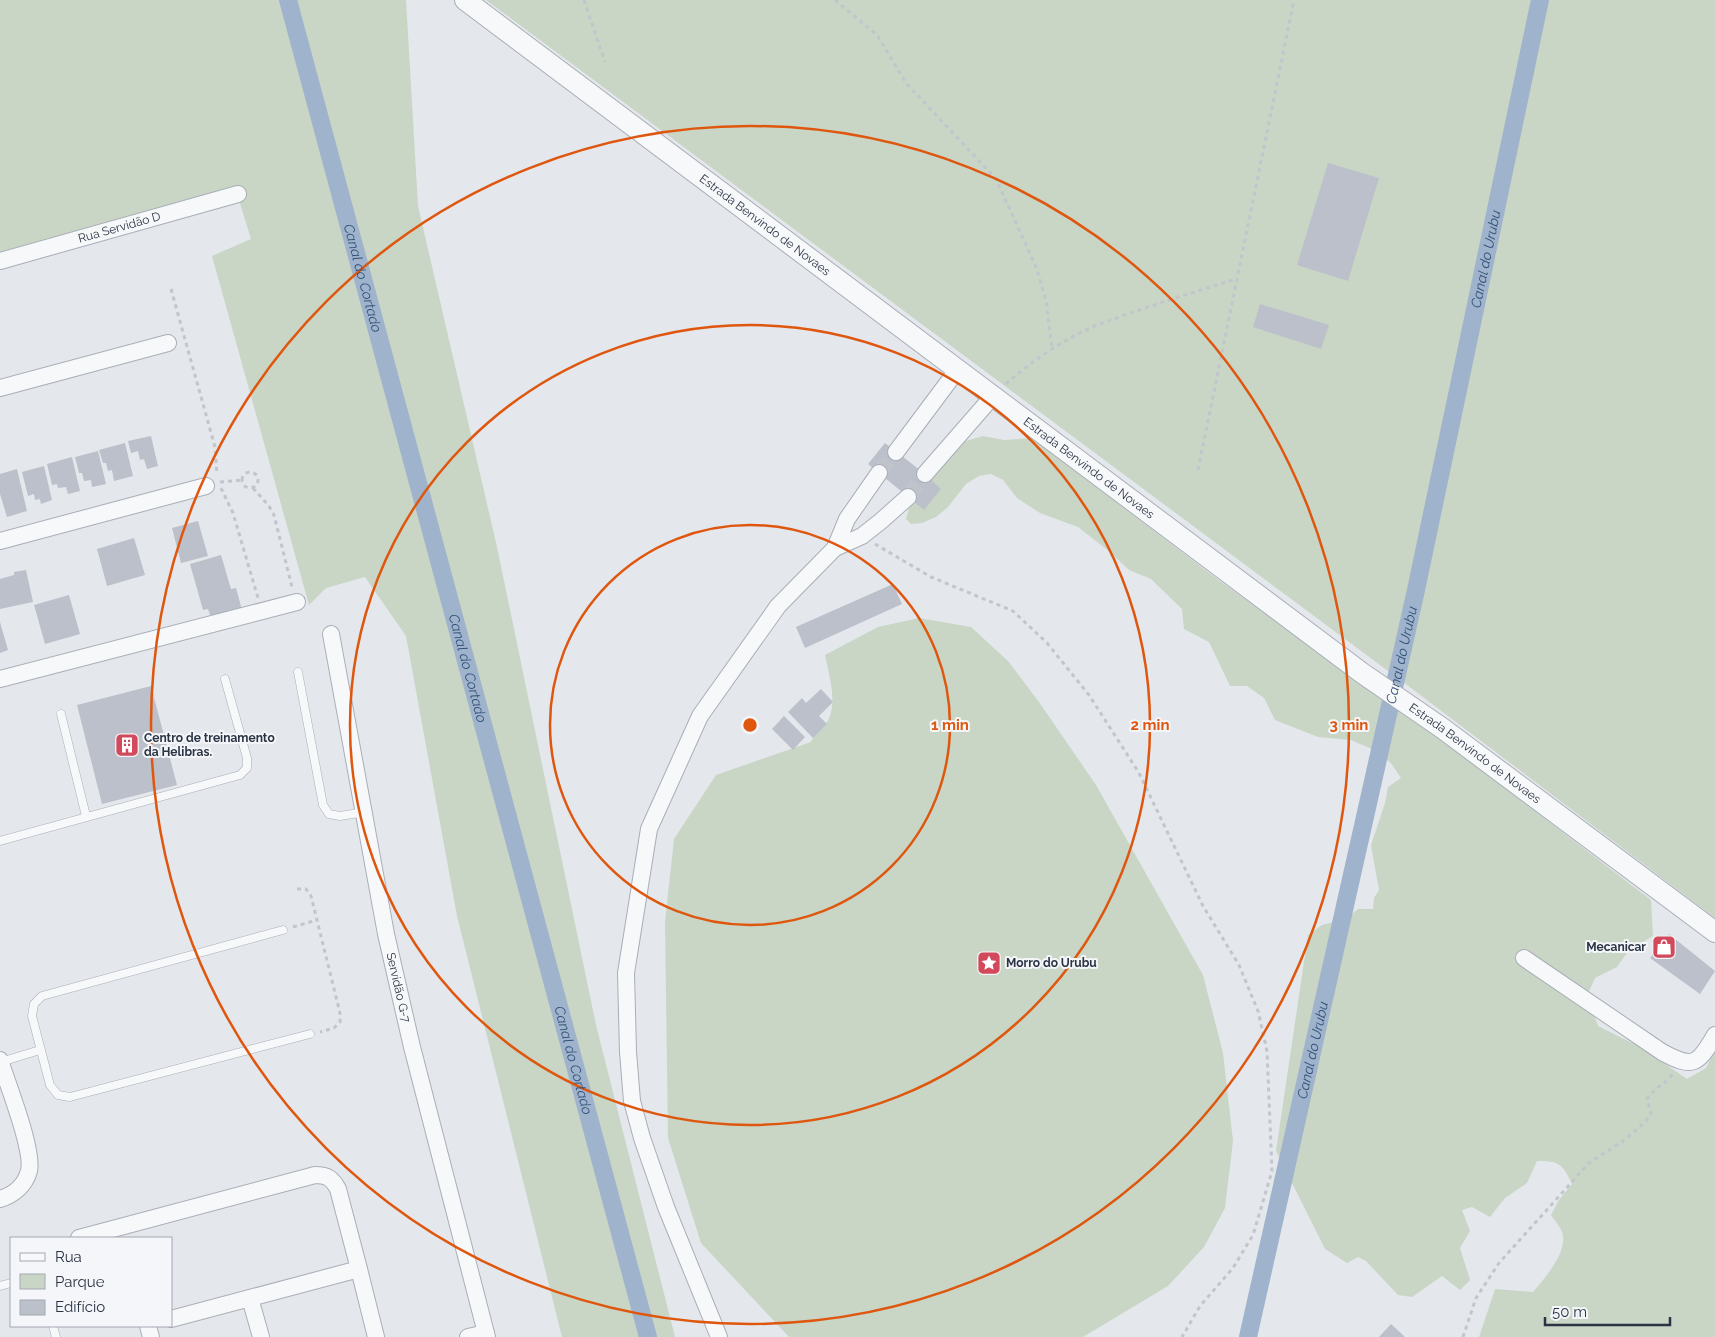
<svg xmlns="http://www.w3.org/2000/svg" width="1715" height="1337" viewBox="0 0 1715 1337" font-family="Raleway,sans-serif">
<style>
.green{fill:#c9d6c5}
.lines{fill:none;stroke-linecap:round;stroke-linejoin:round}
.canal{stroke:#9fb4cc;stroke-width:18}
.building{fill:#bbc0ca}
.minor-tunnel{stroke:#bfc3cb;stroke-width:16;stroke-dasharray:16 8;stroke-linecap:butt}
.service-casing{stroke:#a9aeb7;stroke-width:9}
.minor-casing{stroke:#a9aeb7;stroke-width:18}
.tertiary-casing{stroke:#a9aeb7;stroke-width:22}
.path{stroke:#c2c5cb;stroke-width:3;stroke-dasharray:4 4;stroke-linecap:butt}
.service{stroke:#f7f8fa;stroke-width:8}
.minor{stroke:#f7f8fa;stroke-width:16}
.tertiary{stroke:#f7f8fa;stroke-width:20}
.ring{fill:none;stroke:#df570f;stroke-width:2.5}
.labels{text-anchor:middle;stroke-width:4;stroke-linejoin:round;paint-order:stroke}
.street-label{font-size:12px;fill:#2b3445;stroke:#f4f6f9}
.poi-label{font-size:12px;font-weight:bold;fill:#2b3445;stroke:#f4f6f9;text-anchor:start}
.water-label{font-size:14px;font-style:italic;fill:#34527a;stroke:#f4f6f9}
.centre{fill:#df570f;stroke:#f4f6f9;stroke-width:2.5}
.ring-label{font-size:15px;text-anchor:middle;font-weight:bold;fill:#df570f;stroke:#f4f6f9;stroke-width:4;stroke-linejoin:round;paint-order:stroke}
</style>
<rect width="100%" height="100%" fill="#e4e7ec"/>
<!-- green -->
<path class="green" d="M0 0H406L418 206 497 547 596 1025 675 1337H562L457 916 406 636 365 577 326 588 309 605 212 256 251 239 238 197 0 255Z
M486 0H1715V918L1415 691Z
M983 436 1004 440 1032 438 1217 579 1471 762 1651 900 1653 936 1629 950 1617 967 1595 978 1587 996 1598 1026 1642 1048 1687 1079 1706 1068 1715 1050V1337H1479L1495 1289 1533 1292C1544 1279 1569 1251 1562 1232 1560 1226 1554 1220 1551 1215L1559 1200 1572 1184C1562 1163 1559 1161 1537 1161L1527 1183 1505 1198 1490 1217 1472 1207 1462 1210 1470 1231 1460 1248 1470 1280 1460 1290 1442 1276 1412 1297 1398 1295 1366 1261 1358 1257 1347 1263 1325 1249 1276 1151 1308 935 1322 925 1346 919 1358 909H1373L1374 898 1379 890 1371 845 1385 803 1388 787 1401 778 1391 763 1372 749 1351 740 1318 737 1275 720 1264 698 1247 686H1230L1209 642 1184 629 1182 609 1151 579 1129 570 1110 552 1078 527 1040 513 1017 498 1003 480 991 474 979 476 966 484 948 507 936 517 922 523 911 524 906 519 909 508 959 443Z
M919 618 971 627 1008 661 1039 702 1096 785 1203 975 1223 1053 1233 1141 1225 1208 1204 1247 1168 1286 1083 1337H789L701 1243 668 1138 665 922 674 839 716 775 811 742C814 735 821 731 826 724 839 705 829 676 825 655L878 627Z"/>
<g class="lines">
<!-- canal -->
<g class="canal">
<path id="s1" d="M288 0 648 1337"/>
<path id="s2" d="M1248 1337 1416 590 1540 0"/>
</g>
</g>
<!-- building -->
<path class="building" d="M1328 163 1379 178 1348 281 1297 265Z
M1260 304 1329 325 1321 349 1253 327Z
M151 436 158 466 147 469 144 459 140 460 138 451 131 453 128 441Z
M125 443 133 476 114 481 112 470 108 471 106 463H103L99 450Z
M885 443 925 474 941 489 924 510 868 464Z
M98 451 106 484 92 487 91 480 84 481 82 473H79L75 457Z
M72 457 80 491 68 494 66 487 58 488 57 484 52 485 47 464Z
M44 466 52 500 41 504 40 499 35 500 34 494 28 496 22 472Z
M17 469 27 511 7 517 0 494V474Z
M198 521 208 556 181 563 172 528Z
M134 538 145 575 107 586 97 549Z
M221 555 231 589 236 588 242 610 211 618 208 609 203 610 190 564Z
M26 570 33 602 0 609V579L14 575V572Z
M893 584 902 604 805 648 796 627Z
M69 595 80 634 45 644 34 605Z
M0 622 8 650 0 653Z
M151 686 177 785 102 804 77 705Z
M821 689 833 702 819 716 827 724 813 738 788 712 802 698 806 703Z
M784 716 805 737 793 750 772 729Z
M1669 934 1715 971 1700 994 1650 958Z
M1391 1324 1405 1337H1379Z"/>
<g class="lines">
<!-- minor-tunnel -->
<path class="minor-tunnel" d="M879 473 896 452
M908 497 925 474"/>
<!-- service casing -->
<g class="service-casing">
<path id="service" d="M298 672 323 805 329 814 340 816 365 812
M61 714 86 816
M0 841 240 775 247 768V758L225 679
M283 930 42 996 34 1004 32 1016 50 1085 58 1095 70 1097 310 1034
M1 1062 40 1050
M0 1286 11 1283
M53 1326 56 1337"/>
</g>
<!-- minor casing -->
<g class="minor-casing">
<g id="minor">
<path id="s3" d="M0 261 238 194"/>
<path d="M0 388 168 343"/>
<path d="M896 452 958 369"/>
<path d="M925 474 993 396"/>
<path d="M0 541 206 486"/>
<path d="M835 548 847 519 879 473"/>
<path id="s4" d="M331 634 386 934 412 1047 487 1337"/>
<path d="M0 679 297 602"/>
<path d="M1524 958 1662 1052C1693 1069 1698 1065 1715 1035"/>
<path d="M0 1060C7 1083 34 1150 29 1171 25 1185 14 1195 0 1199"/>
<path d="M79 1238 315 1175C327 1175 332 1178 338 1189L359 1269"/>
<path d="M250 1298 261 1337"/>
<path d="M171 1319 359 1269 376 1337"/>
<path d="M148 1326 151 1337"/>
<path d="M468 1337 486 1333"/>
<path d="M719 1337 666 1207 642 1138 632 1101 628 1052 626 973 649 829 700 716 778 606 835 548 862 536 881 521 908 497"/>
</g>
</g>
<!-- tertiary casing -->
<g class="tertiary-casing">
<g id="tertiary">
<path id="s5" d="M465 0 1362 673 1442 728 1715 932"/>
</g>
</g>
<!-- path -->
<path class="path" d="M584 0 605 62
M835 0 877 35 906 83 996 179 1037 269 1046 301 1052 349
M171 289 215 447 217 475
M1006 384C1030 362 1064 339 1095 326 1141 308 1189 294 1236 279
M1198 470 1294 0
M242 480a8 8 0 1 1 16 0a8 8 0 1 1-16 0Z
M220 482 242 480
M221 488 233 513 258 598
M253 488 269 506 274 515 292 587
M875 544 931 577 1013 611 1047 643 1089 695 1139 773 1203 906 1239 965 1258 1011 1267 1051 1272 1171 1253 1235 1233 1268 1200 1306 1182 1337
M297 889H306L311 896 340 1013V1022L334 1028 320 1032
M293 927 317 920
M1463 1337 1476 1298 1499 1263 1589 1163 1626 1139 1646 1121 1651 1113 1647 1099C1654 1088 1665 1084 1673 1074"/>
<!-- service -->
<use href="#service" class="service"/>
<!-- minor -->
<use href="#minor" class="minor"/>
<!-- tertiary -->
<use href="#tertiary" class="tertiary"/>
</g>
<!-- distance rings -->
<g class="ring">
<circle cx="750" cy="725" r="200"/>
<circle cx="750" cy="725" r="400"/>
<circle cx="750" cy="725" r="599"/>
</g>
<!-- icons -->
<defs>
<g id="building-square" transform="scale(1.25)"><rect x="-9" y="-9" width="18" height="18" rx="4" fill="#d1495b" stroke="#f4f6f9"/><path d="M-4-6H4V6H1V3H-1V6H-4ZM-2.5-4.3h1.7v1.8h-1.7ZM.8-4.3h1.7v1.8H.8ZM-2.5-1h1.7V.8h-1.7ZM.8-1h1.7V.8H.8Z" fill="#fff"/></g>
<g id="shop-square" transform="scale(1.25)"><rect x="-9" y="-9" width="18" height="18" rx="4" fill="#d1495b" stroke="#f4f6f9"/><path d="M-5-2.5h2.3a2.7 3.5 0 0 1 5.4 0H5L5.5 6h-11ZM-1.5-2.5h3a1.5 2.3 0 0 0-3 0Z" fill="#fff"/></g>
<g id="sight-square" transform="scale(1.25)"><rect x="-9" y="-9" width="18" height="18" rx="4" fill="#d1495b" stroke="#f4f6f9"/><path d="M0-6L1.8-2.2L6-1.7L2.9 1.2L3.7 5.4L0 3.3L-3.7 5.4L-2.9 1.2L-6-1.7L-1.8-2.2Z" fill="#fff"/></g>
</defs>
<g fill-rule="evenodd">
<use href="#building-square" x="127" y="745"/>
<use href="#shop-square" x="1664" y="947"/>
<use href="#sight-square" x="989" y="963"/>
</g>
<g class="labels">
<!-- street labels -->
<g class="street-label">
<text dy="4" stroke="none"><textPath href="#s5" startOffset="375">Estrada Benvindo de Novaes</textPath></text>
<text dy="4" stroke="none"><textPath href="#s3" startOffset="124">Rua Servidão D</textPath></text>
<text dy="4" stroke="none"><textPath href="#s5" startOffset="780">Estrada Benvindo de Novaes</textPath></text>
<text dy="4" stroke="none"><textPath href="#s5" startOffset="1260">Estrada Benvindo de Novaes</textPath></text>
<text dy="4" stroke="none"><textPath href="#s4" startOffset="360">Servidão G-7</textPath></text>
</g>
<!-- poi labels -->
<g class="poi-label">
<text x="144" y="742">Centro de treinamento<tspan x="144" dy="14">da Helibras.</tspan></text>
<text x="1646" y="951" text-anchor="end">Mecanicar</text>
<text x="1006" y="967">Morro do Urubu</text>
</g>
<!-- water labels -->
<g class="water-label">
<text dy="5" stroke="none"><textPath href="#s2" startOffset="1104">Canal do Urubu</textPath></text>
<text dy="5" stroke="none"><textPath href="#s1" startOffset="288">Canal do Cortado</textPath></text>
<text dy="5" stroke="none"><textPath href="#s2" startOffset="699">Canal do Urubu</textPath></text>
<text dy="5" stroke="none"><textPath href="#s1" startOffset="692">Canal do Cortado</textPath></text>
<text dy="5" stroke="none"><textPath href="#s2" startOffset="294">Canal do Urubu</textPath></text>
<text dy="5" stroke="none"><textPath href="#s1" startOffset="1098">Canal do Cortado</textPath></text>
</g>
</g>
<circle cx="750" cy="725" r="8" class="centre"/>
<g class="ring-label">
<text x="950" y="730">1 min</text>
<text x="1150" y="730">2 min</text>
<text x="1349" y="730">3 min</text>
</g>
<!-- legend -->
<rect x="10" y="1237" width="162" height="90" fill="#f4f6f9" stroke="#a4a8b1"/>
<rect x="20" y="1253" width="25" height="8" fill="#f7f8fa" stroke="#a4a8b1"/>
<text x="55" y="1262" font-size="15" fill="#2b3445">Rua</text>
<rect x="20" y="1274" width="25" height="15" fill="#c9d6c5" stroke="#a4a8b1"/>
<text x="55" y="1287" font-size="15" fill="#2b3445">Parque</text>
<rect x="20" y="1300" width="25" height="15" fill="#bbc0ca" stroke="#a4a8b1"/>
<text x="55" y="1312" font-size="15" fill="#2b3445">Edifício</text>
<!-- scale -->
<path d="M1545 1317v8h125v-8" fill="none" stroke="#2b3445" stroke-width="2.5"/>
<text x="1552" y="1317" font-size="15" fill="#2b3445" stroke="#f4f6f9" stroke-width="4" paint-order="stroke">50 m</text>
</svg>
